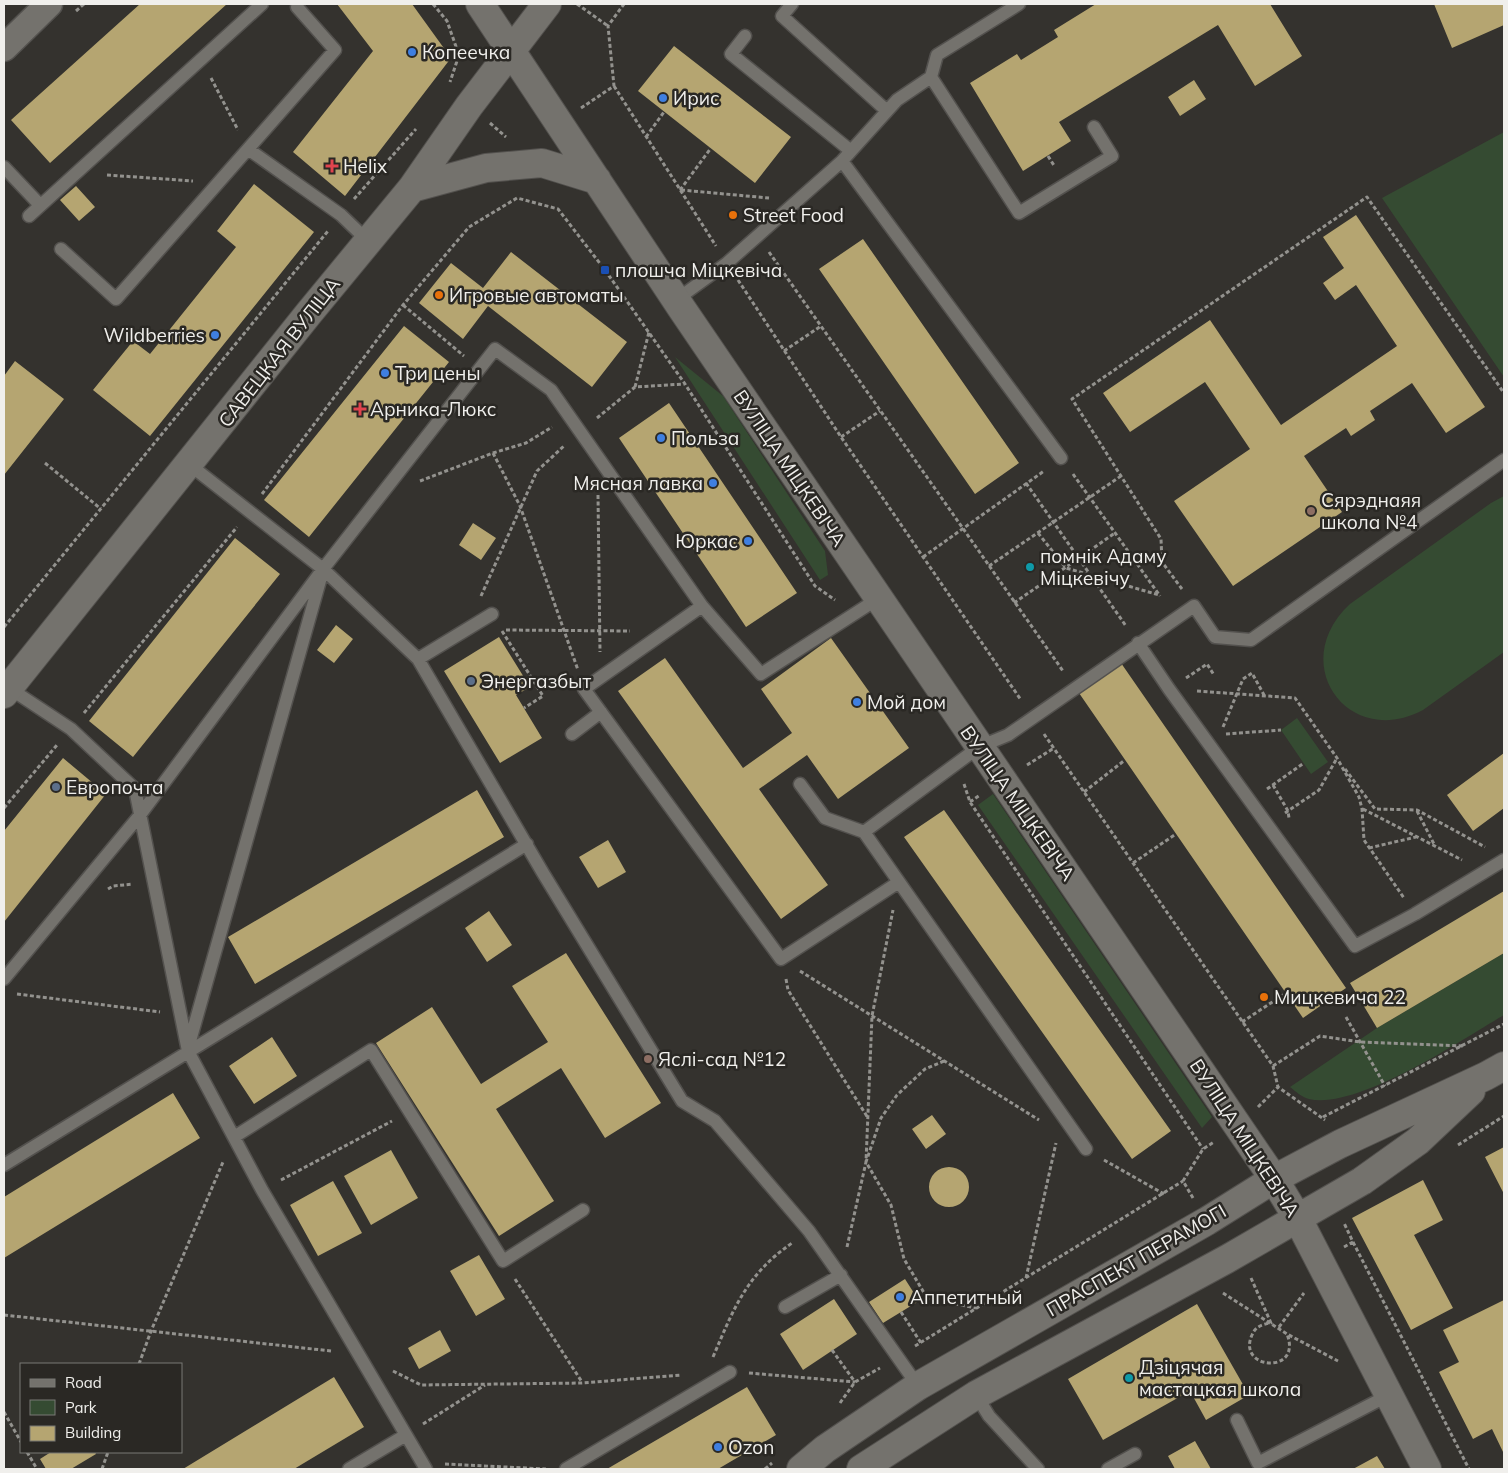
<svg xmlns="http://www.w3.org/2000/svg" width="1508" height="1473" viewBox="0 0 1508 1473" font-family="Mulish,sans-serif">
<style>
.green{fill:#354b32}
.building{fill:#b5a571}
.lines{fill:none;stroke-linecap:round;stroke-linejoin:round}
.lane-casing{stroke:#53514e;stroke-width:15}
.street-casing{stroke:#53514e;stroke-width:29}
.secondary-casing{stroke:#53514e;stroke-width:30}
.path{stroke:#93928e;stroke-width:3;stroke-dasharray:4 2.5;stroke-linecap:butt}
.lane{stroke:#74726d;stroke-width:12}
.street{stroke:#74726d;stroke-width:26}
.secondary{stroke:#74726d;stroke-width:28}
.shop-dot{fill:#3f7fe0;stroke:#2a2824;stroke-width:2}
.health-dot{fill:#e0444e;stroke:#2a2824;stroke-width:2}
.food-dot{fill:#e8710a;stroke:#2a2824;stroke-width:2}
.transit-dot{fill:#1a4fb4;stroke:#2a2824;stroke-width:2}
.education-dot{fill:#8d6e63;stroke:#2a2824;stroke-width:2}
.culture-dot{fill:#0f9aa8;stroke:#2a2824;stroke-width:2}
.service-dot{fill:#5c6f8a;stroke:#2a2824;stroke-width:2}
.labels{text-anchor:middle;stroke-width:5;stroke-linejoin:round;paint-order:stroke}
.poi-label{font-size:19px;fill:#f0efec;stroke:#2a2824;text-anchor:start}
.street-label{font-size:19px;fill:#f0efec;stroke:#2a2824}
</style>
<rect width="100%" height="100%" fill="#34322e"/>
<!-- green -->
<path class="green" d="M1504 132V377L1382 198Z
M675 357 723 396 825 551 828 575 820 580Z
M1504 496V652L1423 710C1348 750 1286 663 1350 604L1491 503Z
M1297 718 1328 762 1311 774 1281 730Z
M993 794 1212 1117 1202 1128 978 805Z
M1504 953V1015C1461 1040 1358 1110 1309 1099 1303 1098 1295 1091 1290 1087L1377 1028Z"/>
<!-- building -->
<path class="building" d="M140 4H227L50 163 11 120Z
M337 4H412L451 58 345 196 293 152 373 51Z
M1096 4H1270L1302 56 1255 86 1218 25 1059 122 1071 141 1023 171 970 83 1017 54 1021 60 1058 37 1054 30Z
M1434 4H1504V25L1452 48Z
M674 46 791 137 755 183 638 91Z
M1194 80 1206 99 1180 116 1168 97Z
M254 184 314 232 150 436 93 390 133 341 150 354 236 247 217 231Z
M76 186 95 207 79 221 60 200Z
M1356 215 1485 407 1446 433 1412 383 1370 411 1375 420 1351 436 1346 428 1304 456 1342 512 1233 586 1174 501 1250 449 1205 382 1130 432 1103 393 1210 320 1281 425 1397 346 1356 285 1335 300 1323 283 1344 268 1323 237Z
M863 239 1019 463 975 494 819 269Z
M511 252 627 342 592 387 488 306 463 339 419 303 451 263 483 288Z
M404 326 449 362 309 537 264 500Z
M15 361 64 399 4 475V376Z
M669 403 797 593 746 627 619 438Z
M473 523 496 538 481 560 459 545Z
M235 538 280 574 133 757 89 721Z
M336 625 353 639 334 663 317 650Z
M499 637 530 687 516 695 542 738 500 763 444 671Z
M831 638 909 748 838 799 807 755 759 789 828 885 781 919 618 691 665 658 743 768 792 733 761 689Z
M1121 663 1346 988 1303 1018 1079 693Z
M1504 753V808L1473 831 1447 795Z
M63 758 106 794 4 922V831Z
M477 790 504 837 255 984 228 937Z
M944 810 1171 1131 1132 1159 904 837Z
M608 840 626 872 598 888 579 857Z
M1504 891V953L1377 1028 1350 983Z
M489 911 512 945 487 962 465 928Z
M566 953 661 1103 605 1138 561 1068 496 1109 554 1201 499 1236 376 1043 432 1007 481 1084 548 1042 512 986Z
M272 1037 297 1076 254 1104 229 1066Z
M173 1093 200 1138 4 1258V1197Z
M932 1115 946 1134 926 1149 912 1129Z
M1504 1147V1194L1485 1157Z
M391 1150 418 1198 371 1225 344 1176Z
M929 1187a20 20 0 1 1 40 0a20 20 0 1 1-40 0Z
M1423 1180 1443 1220 1414 1235 1453 1308 1411 1330 1352 1218Z
M333 1181 362 1233 318 1256 290 1205Z
M479 1255 505 1299 476 1316 450 1271Z
M905 1279 919 1301 883 1323 869 1302Z
M834 1299 857 1334 803 1370 780 1334Z
M1504 1300V1454L1492 1429 1473 1439 1439 1372 1459 1362 1443 1330Z
M1197 1304 1249 1395 1206 1420 1190 1391 1103 1440 1068 1379Z
M440 1330 451 1351 419 1369 408 1348Z
M334 1377 364 1427 294 1469H183Z
M747 1387 776 1435 718 1469H607Z
M1195 1441 1211 1469H1175L1168 1456Z
M51 1452H95L96 1454 71 1469H46L40 1459Z
M1377 1456 1385 1469H1353Z"/>
<g class="lines">
<!-- lane casing -->
<g class="lane-casing">
<path id="lane" d="M792 4 782 16 887 111
M745 36 731 54 851 151
M931 77 1019 213 1112 156 1094 127
M248 149 341 215 368 241
M842 161 1061 458
M4 167 40 205
M29 216 262 4
M61 249 116 299 335 50 297 7
M676 300 727 263 842 161 897 100 931 77 937 55 1019 4
M190 465 323 569 418 659 543 873 682 1101 715 1121 809 1231 918 1386
M702 606 584 689 781 959 899 882
M1138 643 1169 689 1355 946 1415 914 1504 860
M418 659 492 614
M9 688 71 729 135 789 188 1051 262 1190 426 1469
M572 734 601 712
M800 784 825 818 864 832 1086 1149
M864 832 979 747 1008 735 1194 606 1215 637 1251 640 1504 460
M4 979 140 815 323 569 495 349 551 390 702 606 761 674 879 598
M188 1048 321 577
M234 1137 371 1050 503 1261 583 1210
M4 1165 527 844
M785 1307 841 1275
M976 1395 989 1416 1038 1469
M1237 1420 1258 1463 1389 1395
M349 1469 406 1435
M566 1469 730 1372
M1108 1469 1135 1454"/>
</g>
<!-- street casing -->
<g class="street-casing">
<path id="street" d="M4 48 49 4"/>
</g>
<!-- secondary casing -->
<g class="secondary-casing">
<path id="secondary" d="M480 4 682 309 1274 1179 1298 1219 1427 1469
M412 188 486 168 542 163 597 180
M4 694 309 313 412 188 469 106 547 4
M801 1469 825 1449 918 1386 1207 1221 1274 1179 1340 1144 1486 1076 1504 1066
M861 1469 976 1395 1227 1259 1362 1181 1418 1141 1471 1091"/>
</g>
<!-- path -->
<path class="path" d="M433 4 447 21 459 55 450 82
M577 4 608 26
M76 11 84 4
M211 78 238 130
M614 86 716 246
M581 108 614 86 608 26 624 4
M490 123 506 137
M646 137 664 112
M1048 156 1055 167
M107 175 193 181
M680 190 711 148
M681 190 769 198
M354 199 416 129
M769 252 1063 671
M738 280 841 437 1021 700
M403 305 464 356
M784 351 821 326
M635 387 649 332
M597 418 635 387 684 384
M841 437 880 411
M493 453 520 506 578 670
M45 463 101 509
M1073 474 1160 596
M420 481 493 453 526 443 552 427
M1026 483 1126 626
M262 494 403 305 469 227 517 198 558 209 605 270 685 384 815 586 835 600
M598 495 600 652
M1038 533 1066 568 1159 595
M923 557 1044 471
M989 566 1121 476
M1182 589 1162 562 1161 539 1072 399 1367 197 1504 393
M481 596 537 471 565 445
M1014 603 1115 533
M4 627 328 231
M506 630 630 631
M502 631 543 696 524 708
M1186 678 1207 664 1214 675
M1197 691 1295 698 1337 758 1359 797 1362 809 1364 840 1404 898
M84 713 237 527
M1223 727 1243 679 1252 673 1264 695
M1044 734 1273 1066 1278 1087
M1226 734 1281 730
M1027 765 1054 748
M1345 769 1375 809 1417 810 1485 847
M964 784 970 802 1203 1149
M1273 785 1288 811 1289 818
M1267 789 1304 763
M1084 792 1125 760
M970 802 980 795
M4 808 57 745
M1363 809 1462 860
M1417 811 1435 846
M1285 813 1319 790 1337 758
M1369 848 1416 837
M1133 863 1176 834
M108 889 113 886 133 884
M800 971 1039 1120
M786 979 788 990 868 1118
M17 994 160 1012
M1346 1017 1385 1086
M1242 1022 1286 993
M944 1061 925 1069 897 1095 881 1118 866 1162 891 1205 904 1259 927 1298 976 1308
M1273 1066 1320 1036 1360 1042 1463 1046
M1258 1107 1278 1087 1325 1120
M1323 1117 1504 1024
M1458 1145 1504 1116
M1104 1160 1164 1194
M281 1180 392 1121
M1193 1198 1183 1181 1203 1149 1214 1142
M1353 1242 1469 1469
M847 1247 866 1162 872 1016 893 910
M1344 1247 1353 1242 1344 1223
M1026 1278 1056 1143
M1251 1278 1271 1323C1262 1324 1255 1327 1252 1335 1236 1370 1303 1375 1287 1334
M515 1279 582 1382
M1223 1293 1287 1334 1338 1361
M901 1312 921 1343
M4 1315 331 1351
M1279 1327 1304 1293
M915 1346 1183 1181
M832 1350 855 1382
M713 1357C734 1308 746 1275 792 1243
M139 1364 151 1331 223 1162
M393 1371 421 1385 582 1383 681 1375
M749 1373 855 1382
M840 1403 855 1382 880 1368
M4 1412 21 1442
M423 1424 485 1385
M27 1452 37 1469
M445 1464 546 1469
M102 1469 108 1452
M765 1469 772 1463"/>
<!-- lane -->
<use href="#lane" class="lane"/>
<!-- street -->
<use href="#street" class="street"/>
<!-- secondary -->
<use href="#secondary" class="secondary"/>
</g>
<!-- markers -->
<g class="shop-dot">
<circle cx="412" cy="52" r="5"/>
<circle cx="663" cy="98" r="5"/>
<circle cx="215" cy="335" r="5"/>
<circle cx="385" cy="373" r="5"/>
<circle cx="661" cy="438" r="5"/>
<circle cx="713" cy="483" r="5"/>
<circle cx="748" cy="541" r="5"/>
<circle cx="857" cy="702" r="5"/>
<circle cx="900" cy="1297" r="5"/>
<circle cx="718" cy="1447" r="5"/>
</g>
<g class="health-dot">
<path d="M329.5 158.5h5v5h5v5h-5v5h-5v-5h-5v-5h5z"/>
<path d="M357.5 401.5h5v5h5v5h-5v5h-5v-5h-5v-5h5z"/>
</g>
<g class="food-dot">
<circle cx="733" cy="215" r="5"/>
<circle cx="439" cy="295" r="5"/>
<circle cx="1264" cy="997" r="5"/>
</g>
<rect class="transit-dot" x="600" y="265" width="10" height="10" rx="2.5"/>
<g class="education-dot">
<circle cx="1311" cy="511" r="5"/>
<circle cx="648" cy="1059" r="5"/>
</g>
<g class="culture-dot">
<circle cx="1030" cy="567" r="5"/>
<circle cx="1129" cy="1378" r="5"/>
</g>
<g class="service-dot">
<circle cx="471" cy="681" r="5"/>
<circle cx="56" cy="787" r="5"/>
</g>
<g class="labels">
<!-- poi labels -->
<g class="poi-label">
<text x="422" y="59">Копеечка</text>
<text x="673" y="105">Ирис</text>
<text x="343" y="173">Helix</text>
<text x="743" y="222">Street Food</text>
<text x="615" y="277">плошча Міцкевіча</text>
<text x="449" y="302">Игровые автоматы</text>
<text x="205" y="342" text-anchor="end">Wildberries</text>
<text x="395" y="380">Три цены</text>
<text x="370" y="416">Арника-Люкс</text>
<text x="671" y="445">Польза</text>
<text x="703" y="490" text-anchor="end">Мясная лавка</text>
<text x="1321" y="507">Сярэднаяя<tspan x="1321" dy="22">школа №4</tspan></text>
<text x="738" y="548" text-anchor="end">Юркас</text>
<text x="1040" y="563">помнік Адаму<tspan x="1040" dy="22">Міцкевічу</tspan></text>
<text x="481" y="688">Энергазбыт</text>
<text x="867" y="709">Мой дом</text>
<text x="66" y="794">Европочта</text>
<text x="1274" y="1004">Мицкевича 22</text>
<text x="658" y="1066">Яслі-сад №12</text>
<text x="910" y="1304">Аппетитный</text>
<text x="1139" y="1374">Дзіцячая<tspan x="1139" dy="22">мастацкая школа</tspan></text>
<text x="728" y="1454">Ozon</text>
</g>
<!-- street labels -->
<g class="street-label">
<text transform="translate(279 352) rotate(-52)" y="7">САВЕЦКАЯ ВУЛІЦА</text>
<text transform="translate(790 468) rotate(56)" y="7">ВУЛІЦА МІЦКЕВІЧА</text>
<text transform="translate(1018 803) rotate(55)" y="7">ВУЛІЦА МІЦКЕВІЧА</text>
<text transform="translate(1245 1138) rotate(57)" y="7">ВУЛІЦА МІЦКЕВІЧА</text>
<text transform="translate(1136 1260) rotate(-30)" y="7">ПРАСПЕКТ ПЕРАМОГІ</text>
</g>
</g>
<!-- border -->
<rect width="1508" height="1473" fill="none" stroke="#f0efec" stroke-width="10"/>
<!-- legend -->
<rect x="20" y="1363" width="162" height="90" fill="#2a2824" stroke="#797874"/>
<rect x="30" y="1379" width="25" height="8" fill="#74726d" stroke="#797874"/>
<text x="65" y="1388" font-size="15" fill="#f0efec">Road</text>
<rect x="30" y="1400" width="25" height="15" fill="#354b32" stroke="#797874"/>
<text x="65" y="1413" font-size="15" fill="#f0efec">Park</text>
<rect x="30" y="1426" width="25" height="15" fill="#b5a571" stroke="#797874"/>
<text x="65" y="1438" font-size="15" fill="#f0efec">Building</text>
</svg>
